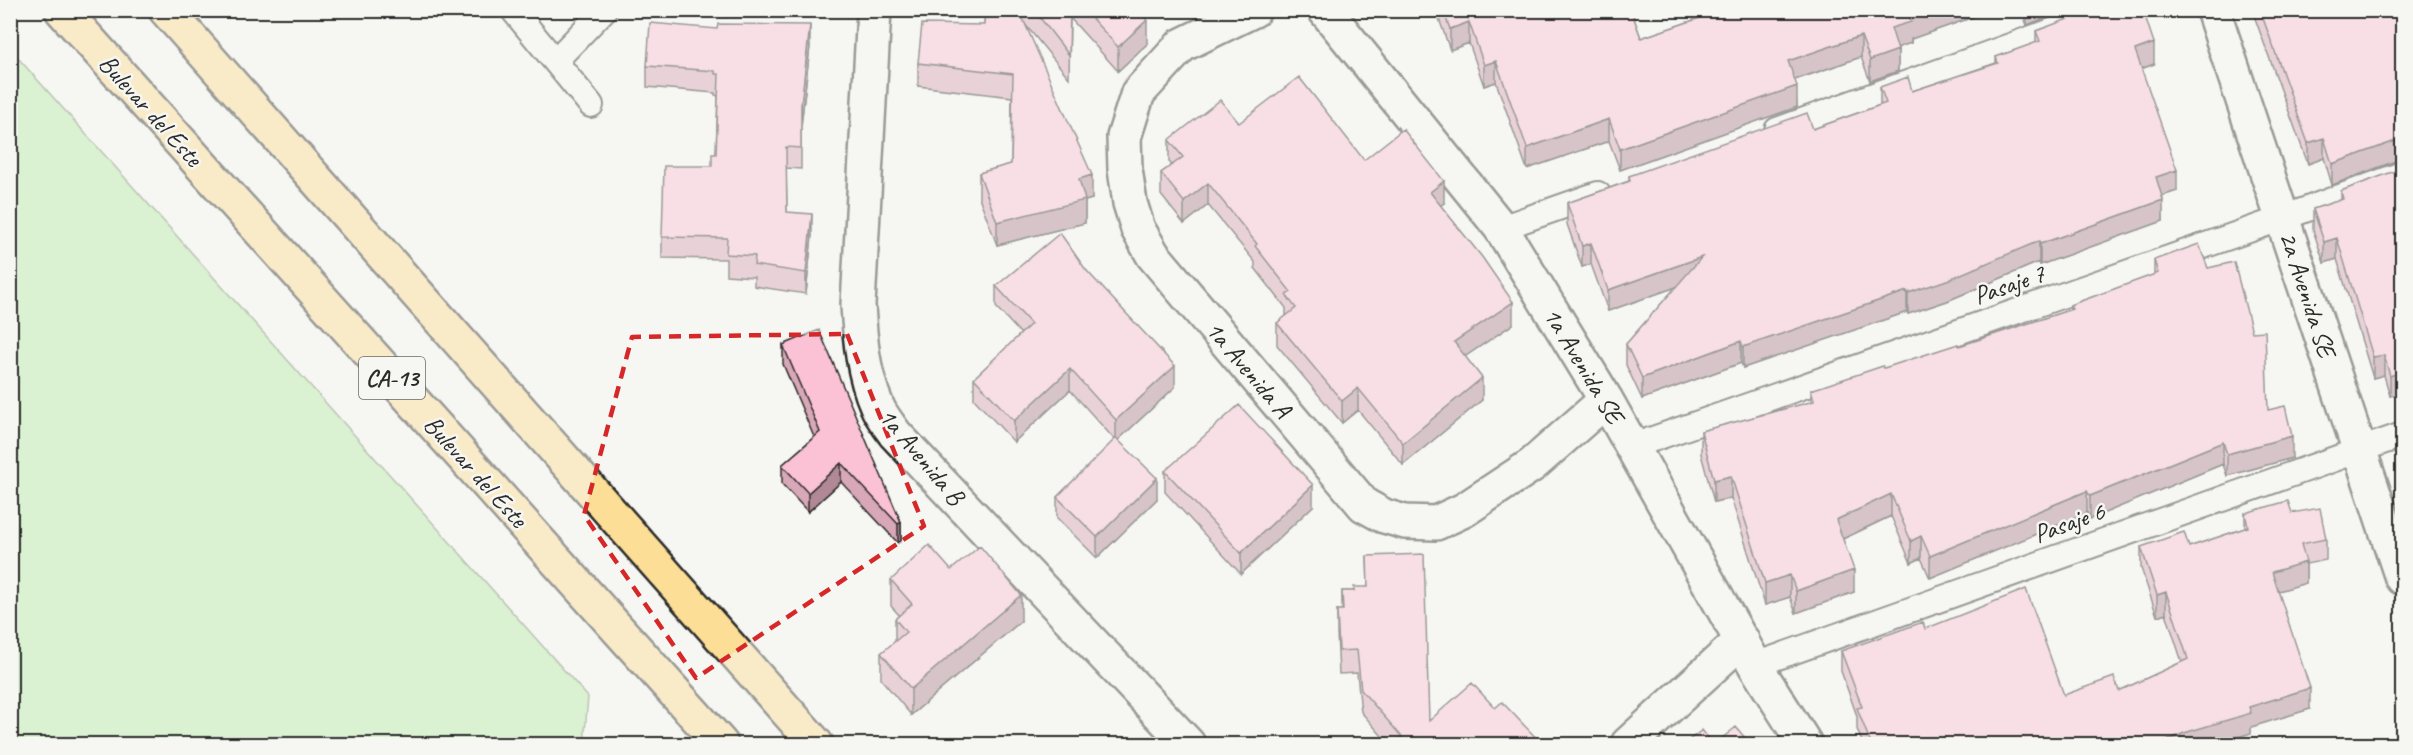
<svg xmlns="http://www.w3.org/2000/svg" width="2413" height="755" viewBox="0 0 2413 755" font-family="Caveat,sans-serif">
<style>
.green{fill:#b9eaaa;stroke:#728a6a;stroke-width:1.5}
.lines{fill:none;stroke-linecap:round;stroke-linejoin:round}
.lane-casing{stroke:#2b2b2b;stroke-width:28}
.street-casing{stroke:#2b2b2b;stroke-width:38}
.highway-casing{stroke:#2b2b2b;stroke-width:38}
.lane{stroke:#f6f6f2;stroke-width:24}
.street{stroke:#f6f6f2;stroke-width:33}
.highway{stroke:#fcde96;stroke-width:33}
.wall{fill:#d8a7b8;stroke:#2b2b2b;stroke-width:1.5}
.shaded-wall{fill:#b08896;stroke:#2b2b2b;stroke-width:1.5}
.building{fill:#fbc2d6;stroke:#2b2b2b;stroke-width:1.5}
.marked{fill:none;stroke:#d62828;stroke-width:4.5;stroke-dasharray:12 8;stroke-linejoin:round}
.labels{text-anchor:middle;stroke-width:5;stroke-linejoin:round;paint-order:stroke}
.shield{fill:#f6f6f2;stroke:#686867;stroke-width:1.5}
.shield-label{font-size:24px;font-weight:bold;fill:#2b2b2b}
.street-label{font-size:26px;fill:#2b2b2b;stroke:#f6f6f2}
</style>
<rect width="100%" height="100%" fill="#f6f6f2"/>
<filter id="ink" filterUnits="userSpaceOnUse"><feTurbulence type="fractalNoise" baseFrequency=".0167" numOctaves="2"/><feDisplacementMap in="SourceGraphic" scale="12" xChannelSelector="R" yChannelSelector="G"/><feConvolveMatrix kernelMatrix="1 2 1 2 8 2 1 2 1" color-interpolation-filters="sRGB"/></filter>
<g filter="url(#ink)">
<!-- green -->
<path class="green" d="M10 49 588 697 584 744H11Z"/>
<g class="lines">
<!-- lane casing -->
<g class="lane-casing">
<path id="lane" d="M513 10 591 105
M555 61 604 10
M1777 130 2110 10
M1501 228 1598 194
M1633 446 2283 218 2402 174
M1755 665 2402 435"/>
</g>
<!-- street casing -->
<g class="street-casing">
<path id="street" d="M874 10 858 305C860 339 863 374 877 406 881 416 889 425 895 434L1188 744
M1254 10 1182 45 1138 93 1124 137 1125 169 1130 203 1138 229 1153 255 1364 505 1384 516 1405 522 1436 523 1464 510 1532 465 1606 400
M1325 10 1501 228 1606 400 1755 665 1805 744
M2213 10 2402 578
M1628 744 1742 640"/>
</g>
<!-- highway casing -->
<g class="highway-casing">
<path id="highway" d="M62 10 721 744
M166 10 816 744"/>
</g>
<!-- lane -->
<use href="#lane" class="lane"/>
<!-- street -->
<use href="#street" class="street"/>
<!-- highway -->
<use href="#highway" class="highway"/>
</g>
<!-- wall -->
<path class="wall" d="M985 10H1138L1147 44 1118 71 1070 18 1069 78 1024 23 1092 199 1085 201V223L997 245 979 197V173L1011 164 1012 97 918 86V63L984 25Z
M1436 10H1631L1641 38 1694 20 1690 10H1993L1911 39V43L1898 47V71L1870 81 1861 57 1795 80 1797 107 1620 170 1609 141 1527 169 1496 82 1484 86 1469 43 1450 50Z
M2021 10H2066L2027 25Z
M2252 10H2403V161L2398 160 2332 185 2324 158 2308 164Z
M2036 31 2154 64 2141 69 2177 191 2162 196 2163 221 2040 265 2039 262 1947 301 1908 314 1907 312 1743 368 1741 363 1642 399 1626 365V344L1676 287 1608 311 1591 264 1582 267 1567 224V203L1629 181V176L1813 129 1880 105V87L1912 91 1996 63V57L2036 43Z
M810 46 801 126V169L786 168 787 212 812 235 806 294 754 286V277L726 275V259L662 258V237L712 166 716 154 718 96 715 95V93L647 87V66Z
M1239 123 1364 160 1444 203 1440 205 1513 324 1465 356 1482 400 1403 465 1358 410 1342 423 1277 345V323L1286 316V308L1255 268V262L1208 205 1184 224 1161 195V173L1172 165 1169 162V140Z
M2403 168V402L2400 393 2390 396 2384 375 2373 378 2337 259 2324 263 2313 230V209L2341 200V191Z
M2154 260 2208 268 2268 410 2292 458 2227 476 2223 464 2090 519 2087 513 1930 578 1921 558 1911 563 1891 516 1843 539 1854 592 1796 613 1790 597 1765 605 1731 498 1714 502 1701 454V431L1811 402V390L1959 346 2070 310V305L2154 275Z
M1086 270 1175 387 1118 440 1157 499 1097 558 1057 518V497L1115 440 1070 390 1014 442 974 399V378L1021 334 996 307V286Z
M783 345 901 522V541L898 543 841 482 808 512 782 484V465L814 437 783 364Z
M2403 463V498L2400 490V464Z
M1165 471 1313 506 1241 574 1165 492Z
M2245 513H2292L2326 539V560L2306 564V583L2278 591 2310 709 2251 727V733L2214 744H1863L1857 729V716L1841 671V651L1925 629 2064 695 2119 691 2182 662 2166 613 2157 616 2141 568V547H2189L2245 528Z
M1367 556 1429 721 1495 708 1542 744H1389L1361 712 1357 673 1339 674 1337 633V610H1342V591H1354L1368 587Z
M951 570 1021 621 911 715 881 679V653L895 642V619L899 615 891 606V580Z"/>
<!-- shaded-wall -->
<path class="shaded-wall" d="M1932 10H1993L1911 39V43L1891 50V28L1910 18Z
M2027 10H2066L2027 25Z
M1147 20V44L1118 71V47Z
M1469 22V43L1450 50V29Z
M810 25V46L801 126V105Z
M1861 36V57L1788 82V61Z
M2154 43V64L2135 71V50Z
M1898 50V71L1870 81V60Z
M1496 61V82L1484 86V65Z
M1797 86V107L1620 170V149Z
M1609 119V141L1527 169V148Z
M2324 138V158L2308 164V143Z
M2398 140V160L2332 185V164Z
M2177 170V191L2156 198V177Z
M1092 175V199L1085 201V223L997 245V222L1079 179Z
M1444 181V203L1430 214V192Z
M1208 183V205L1184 224V202Z
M2163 200V221L2040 265V244Z
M812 214V235L806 294V273Z
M2337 238V259L2324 263V242Z
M2039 241V262L1947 301 1908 314V293Z
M1591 243V264L1582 267V246Z
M1702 257V278L1608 311V290Z
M1907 291V312L1743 368V347Z
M1513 302V324L1454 364V342Z
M1741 341V363L1642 399V378Z
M2384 355V375L2373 378V357Z
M1175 366V387L1116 442V420Z
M1070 369V390L1014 442V421Z
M2400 372V393L2390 396V376Z
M1482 378V400L1403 465V443Z
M1358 388V410L1342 423V401Z
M2292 436V458L2227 476V454Z
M2223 442V464L2090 519V496Z
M841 463V482L808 512V493Z
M1731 476V498L1714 502V480Z
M1157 478V499L1097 558V537Z
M1313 485V506L1241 574V553Z
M2087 491V513L1930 578V556Z
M1891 494V516L1836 542V520Z
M901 522V541L898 543V524Z
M1921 536V558L1911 563V541Z
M2306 562V583L2272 593V572Z
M1854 570V592L1796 613V591Z
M1790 575V597L1765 605V583Z
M2166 592V613L2157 616V595Z
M1021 595V621L911 715V689Z
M2310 688V709L2251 727V733L2214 744H2160L2184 733 2249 707Z"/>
<!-- building -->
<path class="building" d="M985 10H1019L1092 175 1079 179 1085 200 997 222 979 173 1011 164 1013 74 918 63 922 24 984 25Z
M1034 10H1070L1069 55Z
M1084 10H1138L1147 20 1118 47Z
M1443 10H1631L1641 38 1700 18 1698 10H1932L1910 18 1911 22 1891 28 1898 50 1870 60 1861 36 1788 61 1797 86 1620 149 1609 119 1527 148 1496 61 1484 65 1469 22 1450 29Z
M2092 10H2143L2154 43 2135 50 2177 170 2156 177 2163 200 2040 244 2039 241 1947 280 1908 293 1907 291 1743 347 1741 341 1642 378 1626 344 1702 257 1608 290 1591 243 1582 246 1567 203 1630 181 1629 176 1807 113 1813 129 1886 103 1880 87 1908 77 1912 91 1998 63 1996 57 2040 41 2036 31Z
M2260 10H2403V141L2398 140 2332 164 2324 138 2308 143Z
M650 23 717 29 718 24 810 25 801 105V148L786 147 787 212 812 214 806 273 754 265 755 256 726 254 727 238 662 237 664 166H712V154H716L719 74H715V71L647 66Z
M1299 77 1364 160 1403 129 1444 181 1430 192 1482 257 1513 302 1454 342 1482 378 1403 443 1358 388 1342 401 1277 323 1296 308 1286 295 1291 292 1255 246 1257 244 1208 183 1184 202 1161 173 1183 157 1169 140 1220 100 1239 123Z
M2403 168V381L2400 372 2390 376 2384 355 2373 357 2337 238 2324 242 2313 209 2343 199 2341 191Z
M1060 233 1086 270 1175 366 1116 420 1070 369 1014 421 974 378 1031 324 996 286Z
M2199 244 2208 268 2234 262 2252 332 2265 331 2268 410 2285 406 2292 436 2227 454 2223 442 2090 496 2087 491 1930 556 1921 536 1911 541 1891 494 1836 520 1854 570 1796 591 1790 575 1765 583 1731 476 1714 480 1701 431 1814 401 1811 390 1883 366 1884 368 1958 344 1959 346 2072 309 2070 305 2158 273 2154 260Z
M819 330 901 522 898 524 841 463 808 493 782 465 820 432 783 345Z
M1239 405 1313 485 1241 553 1165 471Z
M1116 438 1157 478 1097 537 1057 497Z
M2403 463V472L2400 464Z
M2288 501 2292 513 2320 508 2326 539 2301 544 2306 562 2272 572 2310 688 2249 707 2251 713 2184 733 2160 744H1871L1857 708 1862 707 1841 651 1923 622 1925 629 2026 589 2064 695 2114 677 2119 691 2188 659 2166 592 2157 595 2141 547 2184 532 2189 547 2248 527 2245 513Z
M929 545 951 570 980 546 1021 595 911 689 881 653 906 632 895 619 912 604 891 580Z
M1424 554 1429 721 1472 683 1495 708 1502 702 1542 744H1394L1402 737 1361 690 1357 650 1339 651 1337 610H1343L1342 591H1354V587H1368L1367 556Z
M1736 727 1750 744H1715Z
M1702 730 1713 744H1684Z"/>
</g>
<!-- marked area -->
<path d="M0 0H2413V755H0ZM847 334 924 526 696 678 584 515 632 337Z" fill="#f6f6f2" fill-opacity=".55" fill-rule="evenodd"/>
<path class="marked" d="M847 334 924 526 696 678 584 515 632 337Z"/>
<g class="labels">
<!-- shield labels -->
<rect class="shield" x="359" y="357" width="66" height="42" rx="4.5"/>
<g class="shield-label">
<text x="392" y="386">CA-13</text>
</g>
<!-- street labels -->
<g class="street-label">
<text transform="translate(151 110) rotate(48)" y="9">Bulevar del Este</text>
<text transform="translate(2009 284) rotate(-19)" y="9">Pasaje 7</text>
<text transform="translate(2308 294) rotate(72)" y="9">2a Avenida SE</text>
<text transform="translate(1584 365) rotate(59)" y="9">1a Avenida SE</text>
<text transform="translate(1249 369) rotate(50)" y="9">1a Avenida A</text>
<text transform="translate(922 456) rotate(50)" y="9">1a Avenida B</text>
<text transform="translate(476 471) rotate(48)" y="9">Bulevar del Este</text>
<text transform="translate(2069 522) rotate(-20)" y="9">Pasaje 6</text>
</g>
</g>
<!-- margin -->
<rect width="2413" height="755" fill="none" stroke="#f6f6f2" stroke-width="36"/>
<rect x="18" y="18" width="2377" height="719" fill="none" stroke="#2b2b2b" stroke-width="2" filter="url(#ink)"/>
</svg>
